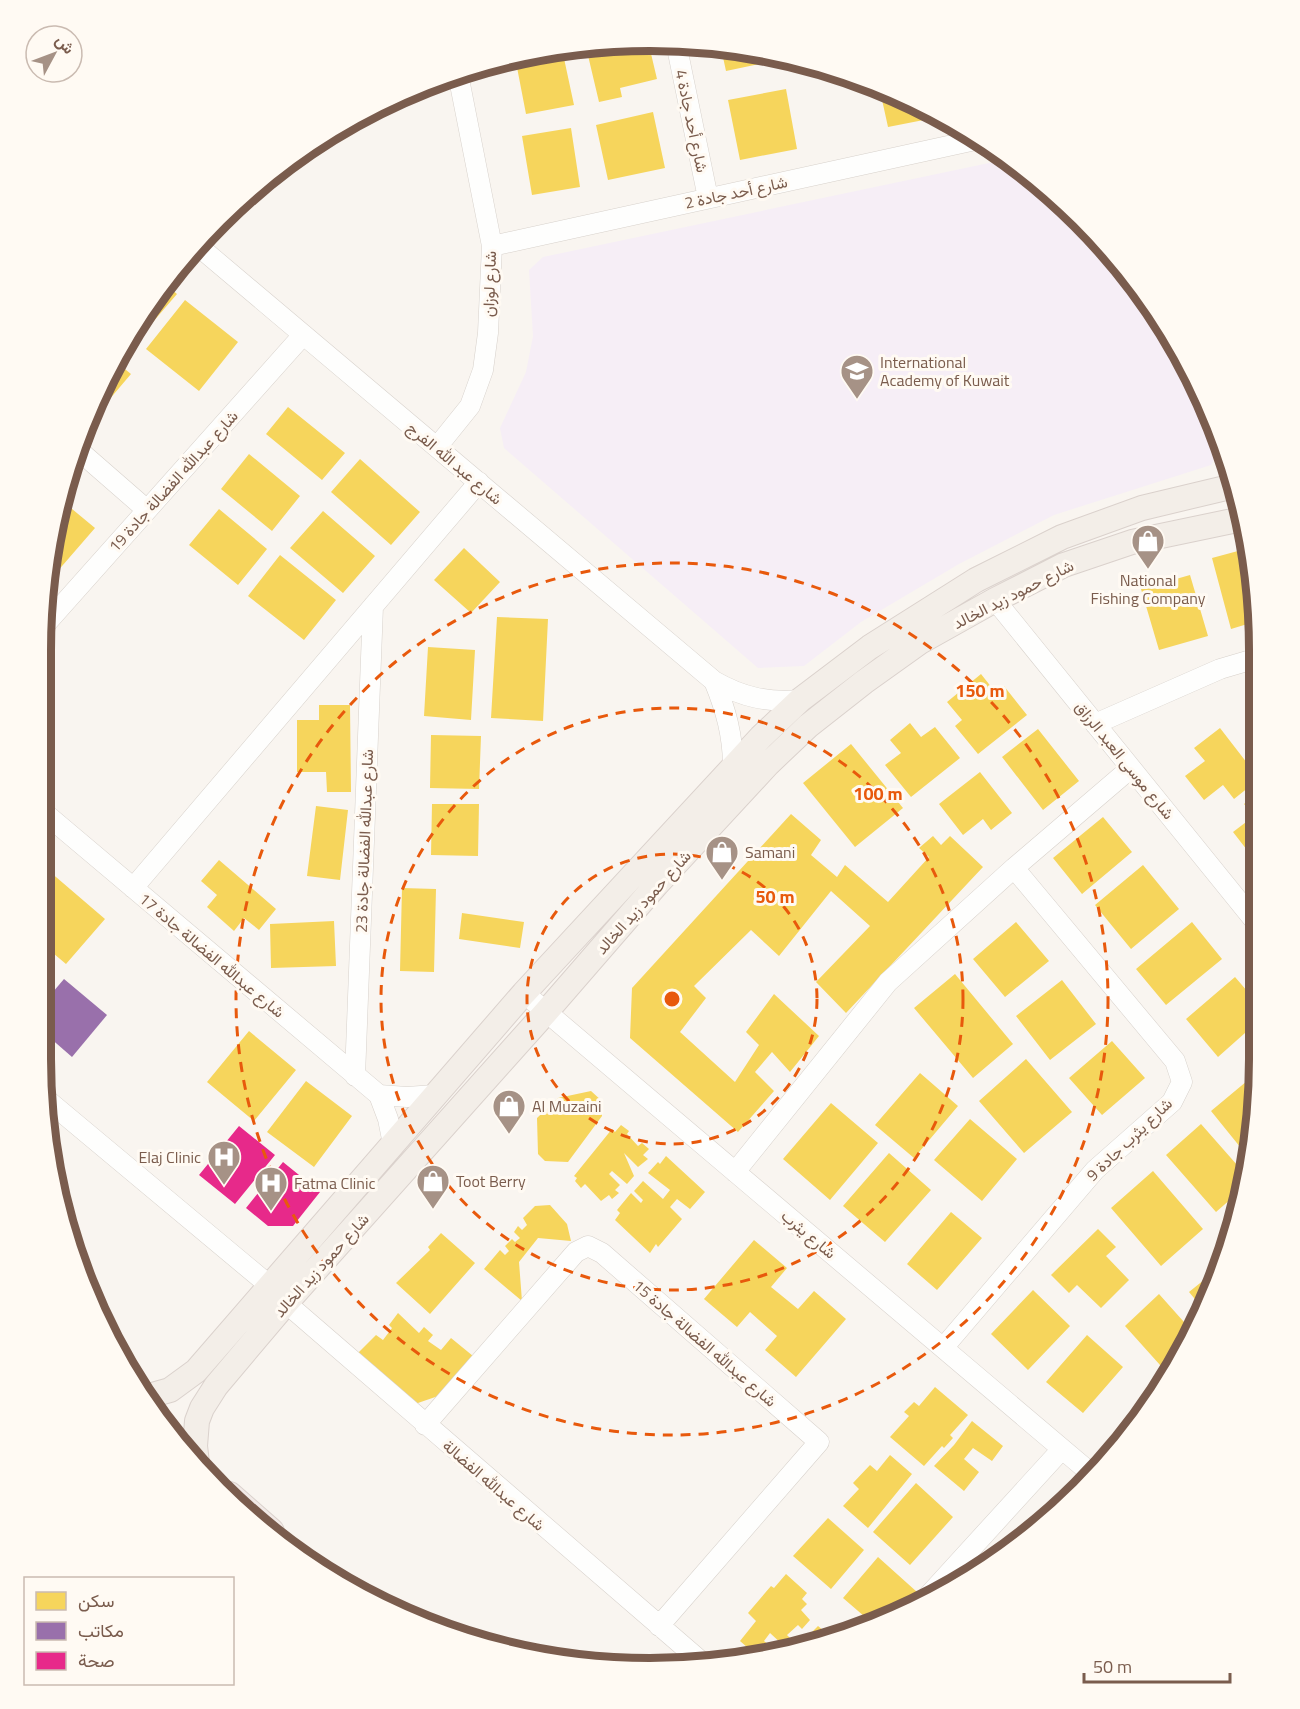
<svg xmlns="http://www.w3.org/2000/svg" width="1300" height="1709" viewBox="0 0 1300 1709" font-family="'Titillium Web',Vazirmatn,sans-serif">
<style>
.education{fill:#f6eef6}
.homes{fill:#f6d55c}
.offices{fill:#9970ab}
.health{fill:#e7298a}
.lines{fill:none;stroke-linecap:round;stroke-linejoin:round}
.minor-casing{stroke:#d7d1cb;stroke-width:21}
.major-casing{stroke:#dad1cc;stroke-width:26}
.highway-casing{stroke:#dad1cc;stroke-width:30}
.minor{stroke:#fefefd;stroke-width:20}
.major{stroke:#f3eee8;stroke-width:24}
.highway{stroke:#f2eae7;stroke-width:28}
.ring{fill:none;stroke:#e8590c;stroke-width:3;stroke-dasharray:10 8}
.labels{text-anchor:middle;stroke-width:6;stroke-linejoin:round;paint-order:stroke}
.street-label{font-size:16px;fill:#7a5c4d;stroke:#fffaf3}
.poi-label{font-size:16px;fill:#7a5c4d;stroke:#fffaf3;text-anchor:start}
.rim{fill:none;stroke:#7a5c4d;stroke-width:8}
.centre{fill:#e8590c;stroke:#fffaf3;stroke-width:3}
.ring-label{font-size:18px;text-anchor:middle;font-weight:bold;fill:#e8590c;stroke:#fffaf3;stroke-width:6;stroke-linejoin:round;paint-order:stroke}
</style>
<rect width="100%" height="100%" fill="#f9f5f0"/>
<!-- education -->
<path class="education" d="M1008 159 1081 219 1157 311 1222 444 1211 465 1054 515 959 564 861 622 804 666 758 668 504 448 500 428 526 372 533 336 529 270 543 257Z"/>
<!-- homes -->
<path class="homes" d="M648 41 657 79 620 88 622 97 599 102 586 47Z
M721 48 769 52 782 56 783 59 726 71Z
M562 49 574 105 526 114 515 57 537 52Z
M879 86 883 87 939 117 888 127Z
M786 89 797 149 740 160 728 100Z
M653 112 665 168 608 180 596 125Z
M571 128 580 187 532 195 522 136Z
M164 283 177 294 134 344 129 340Z
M185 300 238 342 199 391 146 349Z
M115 361 131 374 91 421 89 419 104 380Z
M288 407 345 453 322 480 266 434Z
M249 454 300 496 272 531 221 489Z
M360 459 420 512 391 545 331 492Z
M60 499 95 528 56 573 49 567Z
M219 509 267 549 238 585 189 545Z
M323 511 375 556 343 593 290 548Z
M464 548 500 582 471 613 434 580Z
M1249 548 1254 571V622L1231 629 1212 558Z
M280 555 336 600 304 640 248 596Z
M1190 575 1208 636 1159 650 1141 589Z
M497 617 548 619 543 721 491 718Z
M428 647 475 650 471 720 424 716Z
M981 674 996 693 1004 686 1027 715 978 754 955 726 962 720 947 702Z
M319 705H350L351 792H327L326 772H297V720H319Z
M910 723 921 737 935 727 960 758 911 797 885 765 901 753 890 740Z
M1220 728 1254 772V783L1234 799 1223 785 1204 800 1185 776 1205 761 1194 748Z
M1038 729 1079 781 1043 810 1002 757Z
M431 735 481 736 479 789 430 788Z
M851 744 903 808 855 847 803 783Z
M980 772 1012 813 991 830 983 819 963 835 939 804Z
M1254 795V859L1233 832 1254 816 1244 804Z
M432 804H479L478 856 431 855Z
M316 806 348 810 340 880 307 876Z
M791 814 821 840 811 855 837 877 845 865 888 902 929 857 919 848 933 836 941 845 950 836 983 867 846 1013 816 982 870 926 831 891 779 956 751 930 694 986 706 998 680 1032 735 1082 759 1045 746 1032 774 994 819 1036 790 1072 772 1052 755 1072 774 1091 738 1132 630 1038 632 988Z
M1103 817 1132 852 1082 894 1053 858Z
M219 860 276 909 259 930 244 918 234 931 207 907 217 895 201 881Z
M1143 865 1179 909 1131 949 1095 905Z
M49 871 105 919 66 964 41 943V880Z
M402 888 436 889 434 972 400 971Z
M462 913 524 922 520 948 459 939Z
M334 921 336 966 271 968 270 924Z
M1016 922 1049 961 1005 997 973 959Z
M1192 922 1222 959 1166 1005 1136 969Z
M41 964 53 974 41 988Z
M955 974 1013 1044 973 1078 914 1008Z
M1235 977 1254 999V1025L1218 1057 1186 1019Z
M1062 980 1096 1024 1050 1060 1016 1016Z
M249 1031 296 1070 254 1121 207 1082Z
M1112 1041 1145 1078 1102 1115 1069 1078Z
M1026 1059 1072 1112 1024 1153 979 1101Z
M920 1073 958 1106 914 1158 875 1125Z
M306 1081 352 1116 314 1167 267 1132Z
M1247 1081 1254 1090V1139L1249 1158 1211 1111Z
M591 1091 602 1101V1116L568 1162 545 1161 538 1154 537 1118 558 1098Z
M831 1103 878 1143 830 1200 783 1159Z
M970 1119 1017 1159 982 1201 934 1160Z
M1201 1124 1245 1174 1240 1191 1216 1212 1166 1155Z
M621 1125 629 1131 627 1134 638 1146 642 1143 649 1149 643 1155 648 1159 638 1167 624 1153 634 1176 627 1184 612 1171 609 1174 620 1185 615 1190 619 1193 612 1199 609 1195 601 1201 585 1184 581 1188 575 1181 577 1178 574 1176 612 1129 615 1132Z
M889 1153 931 1190 885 1242 843 1206Z
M666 1156 705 1192 690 1209 677 1199 670 1207 682 1219 658 1247 656 1244 650 1253 615 1220 620 1213 617 1210 631 1193 641 1203 643 1200 634 1191 643 1181 663 1199 670 1190 648 1173 658 1162 660 1164Z
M1153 1171 1203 1229 1161 1266 1111 1208Z
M550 1205 567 1224 571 1241 538 1238 519 1262 522 1301 484 1269 500 1250 505 1255 509 1251 505 1246 512 1239 515 1242 520 1238 514 1232 518 1226 522 1230 527 1225 523 1218 535 1206Z
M951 1212 982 1238 937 1290 907 1264Z
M1098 1229 1116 1247 1106 1256 1129 1280 1101 1308 1077 1285 1069 1293 1051 1275Z
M441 1233 475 1263 430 1314 396 1283 430 1250 428 1247Z
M754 1240 787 1268 771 1287 798 1309 814 1291 846 1319 796 1377 765 1350 777 1336 750 1312 737 1327 704 1299Z
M1220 1267 1213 1292 1204 1310 1189 1292Z
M1033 1290 1070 1326 1028 1370 991 1334Z
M1159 1294 1192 1331 1169 1375 1125 1326Z
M398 1313 419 1333 424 1327 433 1335 428 1341 441 1350 451 1338 473 1356 444 1394 415 1404 355 1356 376 1335 383 1340 392 1328 389 1325Z
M1087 1335 1123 1367 1083 1413 1046 1382Z
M935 1387 968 1415 950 1435 953 1438 944 1448 942 1446 924 1466 890 1437 909 1416 904 1412 914 1402 919 1406Z
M972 1421 1003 1446 992 1461 973 1448 964 1459 979 1472 964 1491 934 1466 954 1445Z
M890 1455 912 1474 868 1528 843 1506 859 1489 853 1483 870 1465 877 1471Z
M916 1483 953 1517 910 1565 873 1532Z
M828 1518 864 1550 831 1589 793 1556Z
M878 1557 917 1592 902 1608 872 1623 843 1598Z
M786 1574 807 1593 802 1599 807 1604 801 1610 810 1620 802 1629 798 1625 787 1635 791 1639 784 1646 770 1633 764 1641 775 1650 755 1654 740 1641 756 1621 748 1613 771 1586 774 1588Z
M841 1623 853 1633 846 1636 817 1642 809 1635 818 1626 830 1636Z"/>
<!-- offices -->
<path class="offices" d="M64 979 107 1015 72 1057 41 1030V1006Z"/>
<!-- health -->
<path class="health" d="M239 1126 275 1155 235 1204 199 1175Z
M283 1162 320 1192 293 1226H268L246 1208Z"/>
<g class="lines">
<!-- minor casing -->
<g class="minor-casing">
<path id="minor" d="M676 43 708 198
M197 245 714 681C742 697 768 703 800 700
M492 246 980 139
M437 447 470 406 483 370 488 333 492 246 458 74
M77 449 147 510
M995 600 1254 920
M42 628 303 335
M714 681C726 710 733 736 733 767
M1095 724 1220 669 1254 659
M41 810 379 1095 388 1119 393 1144
M133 888 479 482
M524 993 1093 1475
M355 1076 373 606
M379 1095 407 1097 435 1095
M46 1099 270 1286
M735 1172 888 982 1014 868 1131 768
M286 1303 704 1664
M943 1348 1095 1170 1172 1102 1182 1082 1175 1061 1014 868
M425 1425 576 1252 588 1246 602 1253 819 1442 659 1626
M928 1596 1062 1449"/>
</g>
<!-- major casing -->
<g class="major-casing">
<path id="major" d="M145 1397 170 1390 196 1371 524 993 761 737 800 700 870 647 976 580 1062 537 1142 508 1234 486
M197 1463 195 1446 197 1421 202 1408 216 1386 286 1303 546 1012 657 884 768 764 808 726 864 682 920 642 995 600 1064 565 1132 542 1242 519"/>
</g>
<!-- highway casing -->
<g class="highway-casing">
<path id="highway" d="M229 1496 270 1532"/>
</g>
<!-- minor -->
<use href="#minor" class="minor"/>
<!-- major -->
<use href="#major" class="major"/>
<!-- highway -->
<use href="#highway" class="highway"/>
</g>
<!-- distance rings -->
<g class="ring">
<circle cx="672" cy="999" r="145"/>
<circle cx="672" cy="999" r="291"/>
<circle cx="672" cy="999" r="436"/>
</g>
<!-- icons -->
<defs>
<g id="school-pin" transform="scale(1.725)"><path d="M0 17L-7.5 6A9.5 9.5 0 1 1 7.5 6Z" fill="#a69286" stroke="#fffaf3"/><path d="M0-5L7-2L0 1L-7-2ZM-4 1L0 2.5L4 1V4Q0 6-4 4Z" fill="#fff"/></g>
<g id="shop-pin" transform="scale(1.725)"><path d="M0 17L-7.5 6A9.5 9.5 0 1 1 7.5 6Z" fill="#a69286" stroke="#fffaf3"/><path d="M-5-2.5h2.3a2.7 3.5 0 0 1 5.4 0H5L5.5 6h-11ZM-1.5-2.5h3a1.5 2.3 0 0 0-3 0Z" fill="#fff"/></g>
<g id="hospital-pin" transform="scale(1.725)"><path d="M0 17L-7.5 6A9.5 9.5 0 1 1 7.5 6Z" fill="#a69286" stroke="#fffaf3"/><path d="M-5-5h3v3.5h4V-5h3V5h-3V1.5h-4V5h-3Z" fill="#fff"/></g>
</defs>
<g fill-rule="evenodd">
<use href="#school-pin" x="857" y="371"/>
<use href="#shop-pin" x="1148" y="541"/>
<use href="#shop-pin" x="722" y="852"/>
<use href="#shop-pin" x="509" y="1106"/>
<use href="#hospital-pin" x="224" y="1157"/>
<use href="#shop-pin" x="433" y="1181"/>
<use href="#hospital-pin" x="271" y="1183"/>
</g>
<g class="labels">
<!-- street labels -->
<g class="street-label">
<text transform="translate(692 121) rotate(78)" y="6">شارع أحد جادة 4</text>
<text transform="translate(736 192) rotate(-12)" y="6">شارع أحد جادة 2</text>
<text transform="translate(489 284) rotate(-88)" y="6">شارع لوزان</text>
<text transform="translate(455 463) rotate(40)" y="6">شارع عبد الله الفرج</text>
<text transform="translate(173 481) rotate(-48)" y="6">شارع عبدالله الفضالة جادة 19</text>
<text transform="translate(1013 594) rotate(-27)" y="6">شارع حمود زيد الخالد</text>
<text transform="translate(1125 760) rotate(51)" y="6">شارع موسى العبد الرزاق</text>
<text transform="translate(364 841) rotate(-88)" y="6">شارع عبدالله الفضالة جادة 23</text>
<text transform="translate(643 902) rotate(-48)" y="6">شارع حمود زيد الخالد</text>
<text transform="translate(212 955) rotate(40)" y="6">شارع عبدالله الفضالة جادة 17</text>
<text transform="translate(1129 1139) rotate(-44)" y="6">شارع يثرب جادة 9</text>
<text transform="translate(809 1234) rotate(40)" y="6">شارع يثرب</text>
<text transform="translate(321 1265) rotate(-48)" y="6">شارع حمود زيد الخالد</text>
<text transform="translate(705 1343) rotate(41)" y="6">شارع عبدالله الفضالة جادة 15</text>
<text transform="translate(494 1485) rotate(41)" y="6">شارع عبدالله الفضالة</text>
</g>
<!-- poi labels -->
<g class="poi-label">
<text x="880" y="368">International<tspan x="880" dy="18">Academy of Kuwait</tspan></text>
<text x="1148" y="586" text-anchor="middle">National<tspan x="1148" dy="18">Fishing Company</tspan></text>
<text x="745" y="858">Samani</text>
<text x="532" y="1112">Al Muzaini</text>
<text x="201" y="1163" text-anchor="end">Elaj Clinic</text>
<text x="456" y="1187">Toot Berry</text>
<text x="294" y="1189">Fatma Clinic</text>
</g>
</g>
<!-- crop -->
<path d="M0 0H1300V1709H0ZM650 51H650A599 599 0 0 1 1249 650V1059A599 599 0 0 1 650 1658H650A599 599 0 0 1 51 1059V650A599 599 0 0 1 650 51Z" fill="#fffaf3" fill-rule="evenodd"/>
<path class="rim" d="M650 51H650A599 599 0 0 1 1249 650V1059A599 599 0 0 1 650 1658H650A599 599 0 0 1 51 1059V650A599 599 0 0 1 650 51Z"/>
<circle cx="672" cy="999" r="9" class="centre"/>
<g class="ring-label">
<text x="980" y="697">150 m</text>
<text x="878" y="800">100 m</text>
<text x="775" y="903">50 m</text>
</g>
<!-- legend -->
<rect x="24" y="1577" width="210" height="108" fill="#fffaf3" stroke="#cabbb1" stroke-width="1.5"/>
<rect x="36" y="1592" width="30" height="18" fill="#f6d55c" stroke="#cabbb1" stroke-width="1.5"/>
<text x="78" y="1607" font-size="18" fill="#7a5c4d">سكن</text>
<rect x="36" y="1622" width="30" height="18" fill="#9970ab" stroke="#cabbb1" stroke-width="1.5"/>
<text x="78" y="1637" font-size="18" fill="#7a5c4d">مكاتب</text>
<rect x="36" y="1652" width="30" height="18" fill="#e7298a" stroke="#cabbb1" stroke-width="1.5"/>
<text x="78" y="1667" font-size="18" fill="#7a5c4d">صحة</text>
<!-- north arrow -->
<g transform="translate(54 54) rotate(49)"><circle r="28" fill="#fffaf3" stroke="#cabbb1" stroke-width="1.5"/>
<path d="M0-4.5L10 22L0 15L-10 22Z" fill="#a69286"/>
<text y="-9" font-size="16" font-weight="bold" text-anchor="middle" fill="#7a5c4d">ش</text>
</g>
<!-- scale -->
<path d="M1084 1673v9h146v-9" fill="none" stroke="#7a5c4d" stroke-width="3"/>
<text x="1093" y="1673" font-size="18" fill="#7a5c4d" stroke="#fffaf3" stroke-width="4.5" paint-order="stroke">50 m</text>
</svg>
